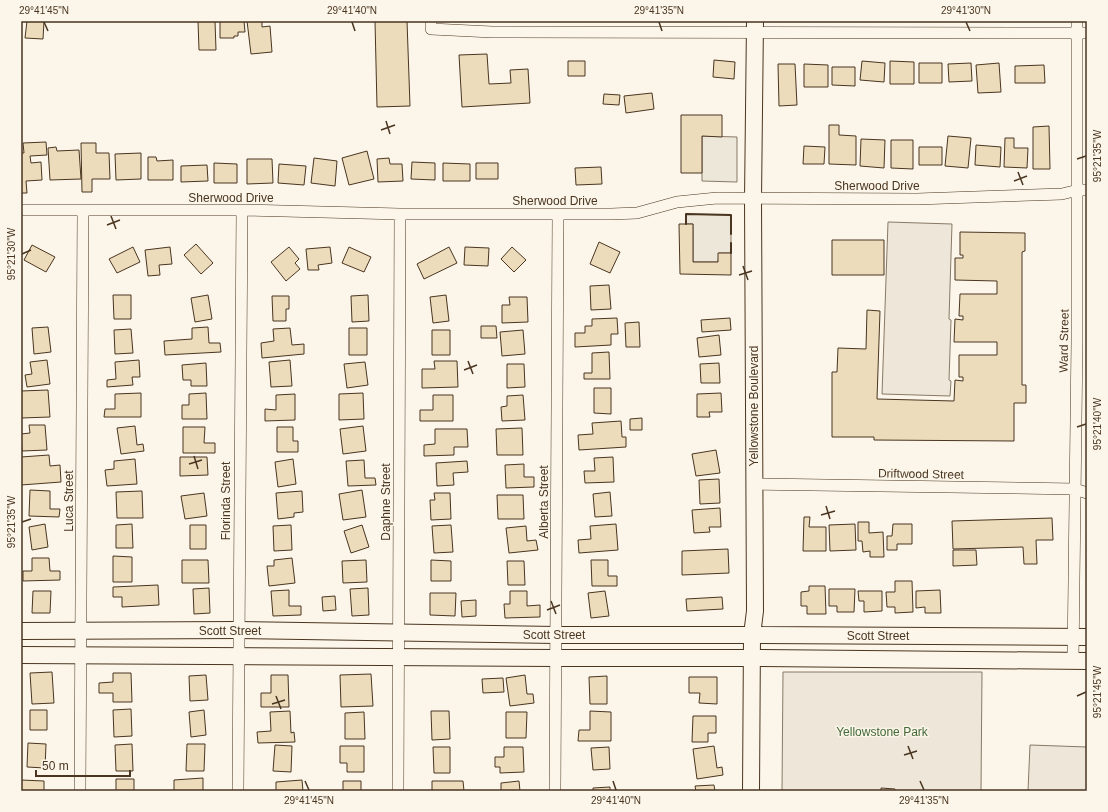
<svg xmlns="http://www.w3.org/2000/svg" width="1108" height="812" viewBox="0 0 1108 812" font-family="Helvetica,sans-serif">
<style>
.green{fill:#ede6d9;stroke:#887966}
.parking{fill:#ede7d9;stroke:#887966}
.building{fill:#ecdcbc;stroke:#4a3520}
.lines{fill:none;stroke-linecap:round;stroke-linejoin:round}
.street-casing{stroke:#4a3520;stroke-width:12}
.secondary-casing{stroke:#4a3520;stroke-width:18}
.street{stroke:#fbf6e9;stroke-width:11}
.secondary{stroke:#fbf6e9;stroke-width:16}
.wall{stroke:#4a3520;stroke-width:2}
.ticks{fill:none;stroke:#4a3520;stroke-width:1.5}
.labels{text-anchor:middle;stroke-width:3;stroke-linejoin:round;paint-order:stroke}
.street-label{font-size:12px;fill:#4a3520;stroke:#fbf6e9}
.park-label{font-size:12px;fill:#436837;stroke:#fbf6e9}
.neatline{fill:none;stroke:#4a3520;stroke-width:1.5}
.ticks-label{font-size:10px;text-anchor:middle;fill:#4a3520}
</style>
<rect width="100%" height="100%" fill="#fbf6e9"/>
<!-- green -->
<path class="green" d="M888 222 952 224 949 319 951 320 949 380 951 381 950 396 882 394Z
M783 672H982L981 791H782Z
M1030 745 1087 747V791H1028Z"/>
<!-- parking -->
<path class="parking" d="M702 136 737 137V182L702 181Z
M686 214 731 215V253H719L718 262H693V224H686Z"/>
<!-- building -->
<path class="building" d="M27 21H44L43 39 25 38Z
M198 21H215L216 50H199Z
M220 21H244L245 32H238V36H234V38H220Z
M247 21H262V27L270 26 272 52 251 54Z
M375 21H407L410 106 377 107Z
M487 54 489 84 511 83 510 70 528 69 530 103 462 107 459 55Z
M714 60 735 62 734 79 713 77Z
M568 61H585V76H568Z
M862 61 885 63 884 82 860 80Z
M890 61 914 62V84H890Z
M919 63H942V83H919Z
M971 63 972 81 949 82 948 64Z
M999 63 1001 92 978 93 976 65Z
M778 64H795L797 105 779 106Z
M804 64 828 65V87H804Z
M1044 65 1045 83H1015V66Z
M832 67H855V86L832 85Z
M652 93 654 109 626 113 624 96Z
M604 94 620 95 619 105 603 104Z
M681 115H722V137L702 136V173H681Z
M829 125H839V135L856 136V165L829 164Z
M1049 126 1050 169H1033V127Z
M948 136 971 138 968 168 945 166Z
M1005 138H1014V148H1028L1027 168 1004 167Z
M861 139 885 140 884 168 860 166Z
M891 140H913V169L891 168Z
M46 142 47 155 30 156 31 163 41 162 42 180 26 181 27 193H21V153H24L23 143Z
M81 143H96V153H109L110 179H92V192H82Z
M976 145 1001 147 1000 167 975 165Z
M804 146 825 147 824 164H803Z
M56 147 57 151 79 150 81 179 50 180 48 148Z
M919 147H942V165H919Z
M367 151 374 179 349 185 342 158Z
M141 153V179L116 180 115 154Z
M148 157H156L157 161 173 160V180H148Z
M314 158 337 161 335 186 311 183Z
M389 158 390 164H402L403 181 378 182 377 159Z
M247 159H272L273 183 247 184Z
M412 162 435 163V180L411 179Z
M214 163 237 164V183H214Z
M443 163 470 164V181H443Z
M476 163H498V179H476Z
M279 164 306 166 304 185 278 183Z
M207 165 208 181 181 182V166Z
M601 167 602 184 576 185 575 168Z
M679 224H693V262H718V253H731V275L680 274Z
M960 232 1025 233V251L1022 252V385H1026V403H1014V441L874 440V437H832V372H837L838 348 866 349 867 310 880 311 877 399 954 401 955 380 963 381V377H959V355H997V342H954L955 319 963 320V316H959L960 294H997V281L955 280V258H963V255H960Z
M832 240H884V275H832Z
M599 242 620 252 610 273 590 264Z
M196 244 213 263 201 274 184 255Z
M32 245 55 257 46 272 24 260Z
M133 247 140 262 117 273 109 259Z
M170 247 172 264 159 265 160 275 148 276 145 250Z
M289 247 299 259 295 263 300 269 286 281 271 262Z
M330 247 332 263 318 265 319 270H308L306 249Z
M349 247 371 257 364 272 342 263Z
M449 247 457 263 424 279 417 264Z
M465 247 489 248 488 266 464 265Z
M512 247 526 260 514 272 501 259Z
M609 285 611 309 591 310 590 286Z
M113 295H131V319H114Z
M208 295 212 319 195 322 191 298Z
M368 295 369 321 352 322 351 296Z
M446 295 449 321 433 323 430 297Z
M272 296H289V309H286V321H273Z
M509 297H527L528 322 502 323V305H510Z
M617 318 618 334H611V345L575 347V333H585V326H592V319Z
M730 318 731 330 702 332 701 320Z
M639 322 640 347H626L625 323Z
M481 326H496L497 338H481Z
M48 327 51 352 34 354 32 328Z
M208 327 209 343H220L221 352 165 355 164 341 192 339V328Z
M290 328 292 345 304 344V354L262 358 261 343 274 341 273 329Z
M349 328H367V355H349Z
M131 329 133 353 115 354 114 330Z
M432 330H450V355H432Z
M523 330 525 354 502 356 500 332Z
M719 335 721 355 699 357 697 338Z
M609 352 610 379H584V373H592V353Z
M47 360 50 384 27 387 25 375 32 374 30 362Z
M139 360 140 377H132L133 385 107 387V380L116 379 115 362Z
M290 360 292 386 271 387 269 362Z
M434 361H457L458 387 422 388V369H435Z
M365 362 368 385 347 388 344 364Z
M206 363 207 386H191V380H183L182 365Z
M719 363 720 383H701L700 364Z
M507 364H524L525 387 507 388Z
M594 388H611V414L594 413Z
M48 390 50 417 21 418V391Z
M141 393V417H104L105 409H115V394Z
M206 393 207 419H182V405H189V394Z
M363 393 364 419 339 420V394Z
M721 393 722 412H709L710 417H697V394Z
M295 394V420L265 421V409L276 410V395Z
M433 395H453V421H420V410H433Z
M523 395 525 420 502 421 501 407 507 406V396Z
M642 418V430H630V419Z
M621 421 622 437H626V447L579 450 578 435 593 434 592 423Z
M29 425H45L47 450 22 451 21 434 30 433Z
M135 426 137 445 143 444 144 451 121 454 117 428Z
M363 426 366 451 343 454 340 429Z
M183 427H205L204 443H215V453H183Z
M277 427H293V441H298V452H277Z
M522 428 523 455H497L496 429Z
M435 429H467L468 447H454V455L424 456V445L435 444Z
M716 450 720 473 696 476 692 454Z
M49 455 50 466 60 465 61 482 21 485V457Z
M180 457H207L208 475 180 476Z
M613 457 614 482 585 483 584 471H595L594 458Z
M135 459 137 484 107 486 105 470 114 469V461Z
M293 459 296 484 278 487 275 462Z
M364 460 365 478H375L376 485 348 486 346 461Z
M467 461 468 472 453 473 454 485 437 486 436 463Z
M524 464V477H534V487L506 488 505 465Z
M719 479 720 503 700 504 699 480Z
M30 490 50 491V509H60L59 517 29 516Z
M362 490 366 517 343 520 339 494Z
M142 491 143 518H117L116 492Z
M302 491 303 512 294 513V517L278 519 276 493Z
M610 492 612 516 595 517 593 494Z
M204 493 207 516 185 519 181 496Z
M434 493H450L451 519 431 520 430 500H435Z
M497 495H523L524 519H498Z
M720 508 721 527H709L710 532 694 533 692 510Z
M804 517H810L809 527H826V551H803Z
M1052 518 1053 540H1036L1037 564H1024L1023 547 953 549 952 521Z
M858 522H869V533L883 532 884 557H870V551L863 552 862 541H858Z
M45 524 48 547 32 550 29 527Z
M132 524 133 548H116V525Z
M616 524 618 550 579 553 578 540 591 539 590 526Z
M855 524 856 550 830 551 829 525Z
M893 524H912V544H897V550H887V536H892Z
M190 525H206V549H190Z
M291 525 292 550 274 551 273 526Z
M362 525 369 547 351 553 344 531Z
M451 525 453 552 434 553 432 526Z
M526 526 527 541 536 540 538 550 509 553 506 528Z
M728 549 729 573 682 575V551Z
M953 550H976L977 565 953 566Z
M113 556 132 557V582H113Z
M32 558H49L50 571H60V580L23 581V571H32Z
M292 558 295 583 269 586 267 566H274V560Z
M182 560H208L209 583H182Z
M366 560 367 582 343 583 342 561Z
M431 560 451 561V581H431Z
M591 560H608V576H617V586H592Z
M507 561H524L525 585H508Z
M895 581H912L913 612 895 613V607H887L886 592H895Z
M158 585 159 605 122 607V597H113V587Z
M809 586H825L826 614H807V606H801V592L809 591Z
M209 588 210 613 194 614 193 589Z
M368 588 369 615 352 616 350 589Z
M829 589H855L854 612H837V606H829Z
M289 590V606H301V615L273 616 271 591Z
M940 590 941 613H925V607L916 608V591Z
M33 591H51L50 613H32Z
M510 591H527V606L540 605V617L505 618 504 604H510Z
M605 591 609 616 591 618 588 593Z
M858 591H882V611L864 612V601H859Z
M430 593H456L455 616 430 615Z
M335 596 336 610 323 611 322 597Z
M722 597 723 609 687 611 686 599Z
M476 600V616L462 617 461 601Z
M52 672 54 703 32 704 30 673Z
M113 673H131L132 702H113V693H99V683L113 682Z
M371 674 373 706 341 707 340 675Z
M206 675 208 700 190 701 189 676Z
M271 675H288L289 707H261V693H271Z
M525 675 527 694H533L534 703 510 706 506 678Z
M607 676V704H590L589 677Z
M689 677H717V704L699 703 700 693H689Z
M503 678 504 692 483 693 482 679Z
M131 709 132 736 114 737 113 710Z
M30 710H47V730H30Z
M204 710 206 735 191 737 189 712Z
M290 711 291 733 294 732 295 742 258 743 257 732 271 731 270 712Z
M431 711H449L450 739 432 740Z
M590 711 611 712V741H578L579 730H590Z
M364 712 365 739H345V713Z
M506 712H527L526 738H506Z
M693 716H716V733H708V742H692Z
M28 743 46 744 45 768 27 767Z
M132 744 133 771H116L115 745Z
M187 744H205L204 771H186Z
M275 745 292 746 291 772 273 771Z
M340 746H364V772H347V763H340Z
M714 746 717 768 722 767 723 775 697 779 693 749Z
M433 747H450V773H434Z
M504 747H523L524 772 500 773V767H495V757H504Z
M609 747 610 769 593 770 591 748Z
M203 778V791H174V780Z
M116 779H134V791H116Z
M21 780 44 781V791H21Z
M302 780 303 791H276V782Z
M343 781H361V791H343Z
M432 781H463L464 791H432Z
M519 781 520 791H501V783Z
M714 785 715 791H696L695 786Z
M610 787V791H593V788Z
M881 788 895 789V791H881Z"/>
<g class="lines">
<!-- street casing -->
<g class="street-casing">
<path id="street" d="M431 21V29L492 32 1087 33
M21 210H242L400 214H611L637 213 677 202 717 198 917 199 1062 194 1078 190H1087
M754 484 1075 489 1087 493
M1073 660 1077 341V21
M80 791 83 211
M238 791 242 210
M398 791 400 214
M555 791 558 214"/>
</g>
<!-- secondary casing -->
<g class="secondary-casing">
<path id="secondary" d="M21 631 238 630 556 635H752L1087 637
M21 655 556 658H752L1087 661
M751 791 752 635 755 611 753 199 755 21"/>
</g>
<!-- street -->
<use href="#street" class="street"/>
<!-- secondary -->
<use href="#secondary" class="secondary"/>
<!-- wall -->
<path class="wall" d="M686 224V214L731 215V234
M731 253V243"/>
</g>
<!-- ticks -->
<path class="ticks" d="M44 22 48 31M352 22 355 31M659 22 662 31M966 22 970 31M386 121 390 134M381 130 395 125M1077 159 1086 156M1018 172 1023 185M1014 181 1027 176M111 216 116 229M107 225 120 220M22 254 31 250M743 266 748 280M739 275 752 271M468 361 473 374M464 370 477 365M1077 427 1086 424M194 456 198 469M189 464 202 460M826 506 830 519M821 515 835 511M22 522 31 519M551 601 556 614M547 610 560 605M276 696 281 709M1077 696 1086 692M272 704 285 700M908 746 913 759M904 755 917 751M305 781 309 790M613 781 616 790M920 781 924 790"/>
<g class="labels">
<!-- street labels -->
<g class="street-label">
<text x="877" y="190">Sherwood Drive</text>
<text x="231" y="202">Sherwood Drive</text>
<text x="555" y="205">Sherwood Drive</text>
<text transform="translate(1064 341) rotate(-89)" y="4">Ward Street</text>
<text transform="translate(754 406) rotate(-90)" y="4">Yellowstone Boulevard</text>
<text transform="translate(921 474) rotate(1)" y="4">Driftwood Street</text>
<text transform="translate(69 501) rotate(-90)" y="4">Luca Street</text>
<text transform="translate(226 501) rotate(-90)" y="4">Florinda Street</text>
<text transform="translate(386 502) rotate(-90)" y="4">Daphne Street</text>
<text transform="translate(544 502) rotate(-90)" y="4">Alberta Street</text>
<text x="230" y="635">Scott Street</text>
<text x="554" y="639">Scott Street</text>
<text x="878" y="640">Scott Street</text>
</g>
<!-- park labels -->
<g class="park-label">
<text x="882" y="736">Yellowstone Park</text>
</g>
</g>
<!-- border -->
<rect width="1108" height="812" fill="none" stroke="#fbf6e9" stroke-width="44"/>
<!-- scale -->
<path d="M36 770v6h94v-6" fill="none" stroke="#4a3520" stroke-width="2"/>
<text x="42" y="770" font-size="12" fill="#4a3520" stroke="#fbf6e9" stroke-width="3" paint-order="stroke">50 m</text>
<rect x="22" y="22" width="1064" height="768" class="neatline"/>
<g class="ticks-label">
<text x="44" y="14">29°41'45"N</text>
<text x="352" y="14">29°41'40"N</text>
<text x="659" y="14">29°41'35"N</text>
<text x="966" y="14">29°41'30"N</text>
<text transform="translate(1097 156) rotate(-90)" y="4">95°21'35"W</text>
<text transform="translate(11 254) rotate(-90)" y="4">95°21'30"W</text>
<text transform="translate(1097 424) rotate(-90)" y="4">95°21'40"W</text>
<text transform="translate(11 522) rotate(-90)" y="4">95°21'35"W</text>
<text transform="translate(1097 692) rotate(-90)" y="4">95°21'45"W</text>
<text x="309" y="804">29°41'45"N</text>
<text x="616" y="804">29°41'40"N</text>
<text x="924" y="804">29°41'35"N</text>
</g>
</svg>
